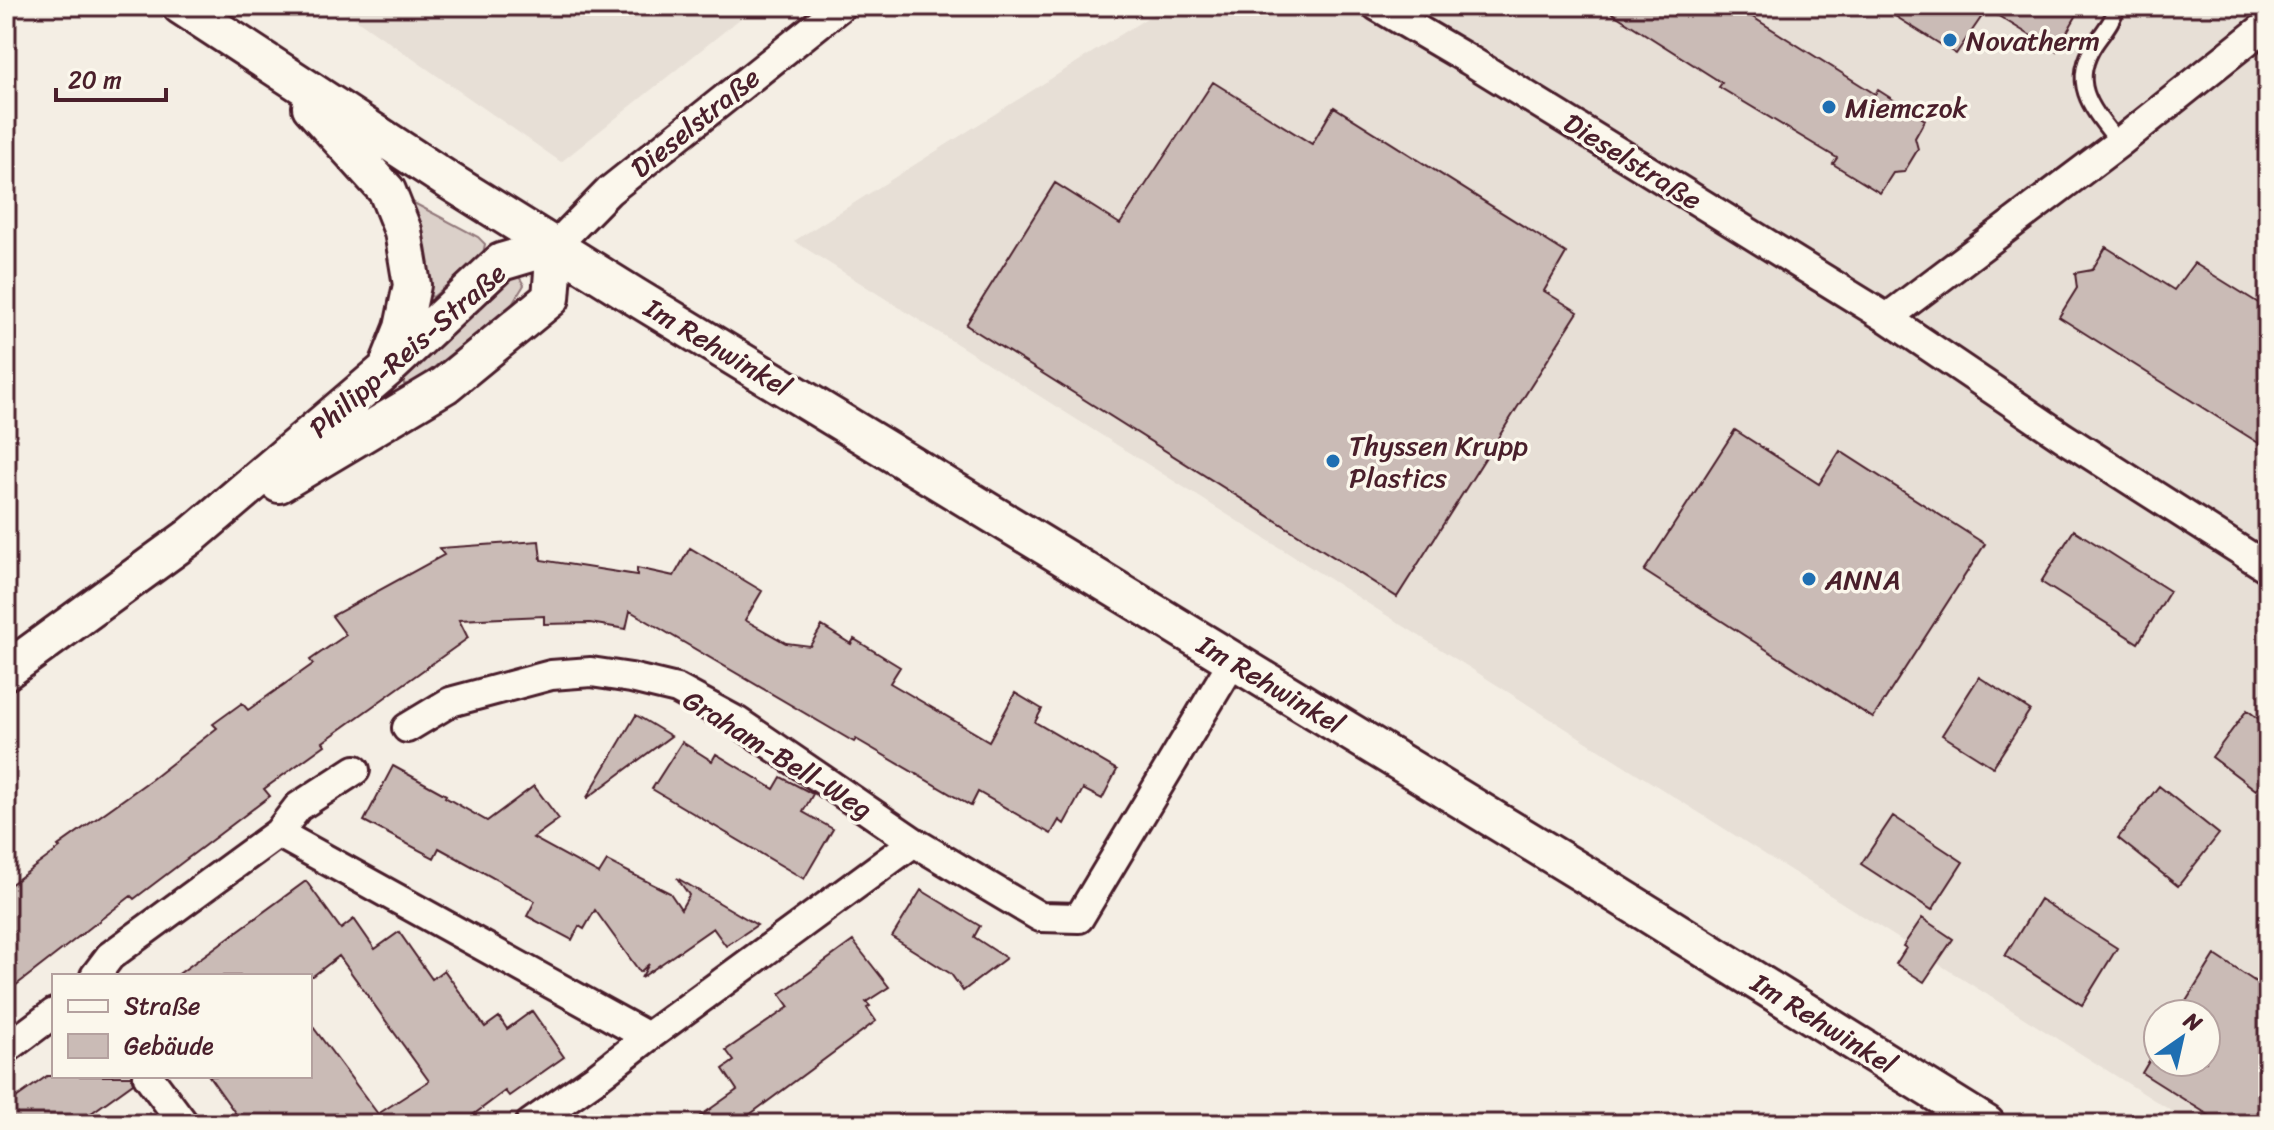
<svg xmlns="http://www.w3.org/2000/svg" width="2274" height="1130" viewBox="0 0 2274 1130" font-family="Sriracha,sans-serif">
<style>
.built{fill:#e7dfd6;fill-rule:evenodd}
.green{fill:#dbd0c9;stroke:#92787a;stroke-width:2}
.building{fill:#cabbb6;stroke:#4a1f2b;stroke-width:2}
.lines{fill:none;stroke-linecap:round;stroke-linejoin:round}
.service-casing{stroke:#4a1f2b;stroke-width:20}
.minor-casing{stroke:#4a1f2b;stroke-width:34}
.tertiary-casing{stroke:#4a1f2b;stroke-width:42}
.service{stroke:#fbf7ec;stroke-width:14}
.minor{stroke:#fbf7ec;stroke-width:28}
.tertiary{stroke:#fbf7ec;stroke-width:36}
.poi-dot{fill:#1f6fb2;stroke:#fbf7ec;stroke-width:3}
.labels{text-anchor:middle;stroke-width:7;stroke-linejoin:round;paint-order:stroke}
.poi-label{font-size:28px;fill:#4a1f2b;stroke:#fbf7ec;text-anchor:start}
.street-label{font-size:28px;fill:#4a1f2b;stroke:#fbf7ec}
</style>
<rect width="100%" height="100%" fill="#f4eee4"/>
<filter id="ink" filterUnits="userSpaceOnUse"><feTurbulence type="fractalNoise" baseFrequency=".0125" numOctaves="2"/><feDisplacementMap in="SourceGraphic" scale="16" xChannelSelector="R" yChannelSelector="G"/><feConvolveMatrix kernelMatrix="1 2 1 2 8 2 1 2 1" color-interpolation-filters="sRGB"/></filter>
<g filter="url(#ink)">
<!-- built -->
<path class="built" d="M337 6H756L561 162Z
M1166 6H2268V1124H2192L794 241ZM2158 1014H2206V1062H2158Z"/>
<!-- green -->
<path class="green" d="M412 202 478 237 485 244 483 254 433 297 428 295 409 205Z
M518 275 524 285 511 306 412 385 404 384 403 378 509 278Z"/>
<!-- building -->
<path class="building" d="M1601 6H1735L1875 94 1878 90 1925 120 1915 138 1918 149 1904 172 1893 173 1880 193 1833 164 1837 158 1719 87 1722 83Z
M1879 6H2082L2056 51 1987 9 1956 54Z
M1213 82 1312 144 1334 107 1566 253 1544 291 1578 312 1397 597 966 325 1055 183 1120 224Z
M2106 247 2174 290 2194 263 2268 309V449L2059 317 2077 288 2075 273 2092 270Z
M1735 430 1819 484 1840 451 1985 544 1873 718 1644 571Z
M2074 530 2170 591 2138 643 2041 582Z
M539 541 541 560 637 575V568L674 576 690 548 762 591 745 620 786 643 810 646 822 626 851 644 854 639 900 667 890 683 989 741 1015 693 1042 709 1035 722 1117 770 1102 799 1083 789 1064 824 1059 820 1051 834 978 792 971 806 856 739 854 742 630 611 626 629 590 623 544 624V616L459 620 468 638 323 742 325 745 264 789 270 796 134 899 131 896 6 993V888L60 848 58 846 152 779 217 728 213 724 242 703 248 710 313 664 310 660 346 635 332 616 444 555 439 548Z
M1979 677 2030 710 1993 767 1942 735Z
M2247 710 2268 726V774L2256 790 2212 757Z
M636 715 671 736 586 799Z
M682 742 712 761 716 754 774 789 781 777 813 794 803 812 833 829 804 879 652 789Z
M393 766 446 795 445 797 487 821 534 786 559 819 533 838 599 874 607 861 670 893 681 909 689 895 677 878 757 925 726 946 713 928 641 978 649 964 640 972 595 910 584 929 579 926 572 940 527 916 535 901 439 848 434 858 364 821Z
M2159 786 2219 834 2178 886 2118 838Z
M1893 816 1963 862 1932 910 1861 864Z
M306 881 341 929 354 919 375 949 399 932 432 979 444 970 485 1027 499 1017 507 1029 532 1011 564 1057 509 1096 505 1091 461 1124H243L209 1076H310V1023L378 1114 429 1081 339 956 313 976H176Z
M921 890 980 926 974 937 1006 958 963 991 951 974 892 937Z
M2040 899 2117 948 2082 1005 2005 956Z
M1922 918 1953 939 1924 982 1896 964 1906 948 1903 946Z
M853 941 889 987 866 1002 870 1006 867 1008 876 1021 737 1124H689L737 1090 723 1069 734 1061 726 1050 789 1007 780 994Z
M2215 955 2268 990V1124H2223L2142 1073 2158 1046V1062H2206V1014H2178Z
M47 1076H131L133 1083 76 1124H6V1105Z"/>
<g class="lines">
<!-- service casing -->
<g class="service-casing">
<path id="service" d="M2117 6C2113 21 2104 31 2095 44 2068 85 2094 111 2119 143"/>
</g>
<!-- minor casing -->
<g class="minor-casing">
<path id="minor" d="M1377 6 1469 60 1887 318 2119 143 2268 24
M555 246 609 191 841 6
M1887 318 2063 437 2268 568
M407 728 450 702 551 675 591 672 631 678 677 689 738 722 914 842
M278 833 298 807 355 770
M95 976 110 956 278 833 648 1037
M6 1049 54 1013
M148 1076 184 1124
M530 1124 597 1077 648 1037 914 842 1040 917 1079 918 1233 661"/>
</g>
<!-- tertiary casing -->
<g class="tertiary-casing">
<path id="tertiary" d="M181 6 446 179 634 296 1610 890 1986 1124
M311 107 387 191 403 231 412 285 403 328 389 363
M279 484 445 385 551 298 555 246
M6 671 191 536 387 369 501 262 555 246"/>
</g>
<!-- service -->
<use href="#service" class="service"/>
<!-- minor -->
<use href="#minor" class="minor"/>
<!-- tertiary -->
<use href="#tertiary" class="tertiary"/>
</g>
</g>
<!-- markers -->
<g class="poi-dot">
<circle cx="1950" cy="40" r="8"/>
<circle cx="1829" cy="107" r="8"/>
<circle cx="1333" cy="461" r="8"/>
<circle cx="1809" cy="579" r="8"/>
</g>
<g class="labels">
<!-- poi labels -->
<g class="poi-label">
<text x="1966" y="50">Novatherm</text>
<text x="1845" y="117">Miemczok</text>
<text x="1349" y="455">Thyssen Krupp<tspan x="1349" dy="32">Plastics</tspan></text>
<text x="1825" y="589">ANNA</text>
</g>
<!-- street labels -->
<g class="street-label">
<text transform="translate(695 122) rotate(-39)" y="10">Dieselstraße</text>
<text transform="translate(1633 161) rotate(32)" y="10">Dieselstraße</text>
<text transform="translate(718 347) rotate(31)" y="10">Im Rehwinkel</text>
<text transform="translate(407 350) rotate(-41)" y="10">Philipp-Reis-Straße</text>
<text transform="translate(1271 684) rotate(31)" y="10">Im Rehwinkel</text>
<text transform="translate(778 754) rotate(32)" y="10">Graham-Bell-Weg</text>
<text transform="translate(1824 1023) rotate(32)" y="10">Im Rehwinkel</text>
</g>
</g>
<!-- margin -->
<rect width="2274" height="1130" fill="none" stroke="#fbf7ec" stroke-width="32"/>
<rect x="16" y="16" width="2242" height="1098" fill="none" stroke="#4a1f2b" stroke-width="3" filter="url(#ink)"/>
<!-- legend -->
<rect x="52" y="974" width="260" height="104" fill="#fbf7ec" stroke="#b4a19f" stroke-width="2"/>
<rect x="68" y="1000" width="40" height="12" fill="#fbf7ec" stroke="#b4a19f" stroke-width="2"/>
<text x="124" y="1014" font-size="24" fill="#4a1f2b">Straße</text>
<rect x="68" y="1034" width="40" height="24" fill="#cabbb6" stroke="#b4a19f" stroke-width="2"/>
<text x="124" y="1054" font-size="24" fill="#4a1f2b">Gebäude</text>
<!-- north arrow -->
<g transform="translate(2182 1038) rotate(34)"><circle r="38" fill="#fbf7ec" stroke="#b4a19f" stroke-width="2"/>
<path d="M0-6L14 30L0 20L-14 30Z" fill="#1f6fb2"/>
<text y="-12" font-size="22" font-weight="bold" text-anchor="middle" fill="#4a1f2b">N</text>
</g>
<!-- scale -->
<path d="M56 88v12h110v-12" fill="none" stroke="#4a1f2b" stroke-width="4"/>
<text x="68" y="88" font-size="24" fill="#4a1f2b" stroke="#fbf7ec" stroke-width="6" paint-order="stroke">20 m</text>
</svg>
